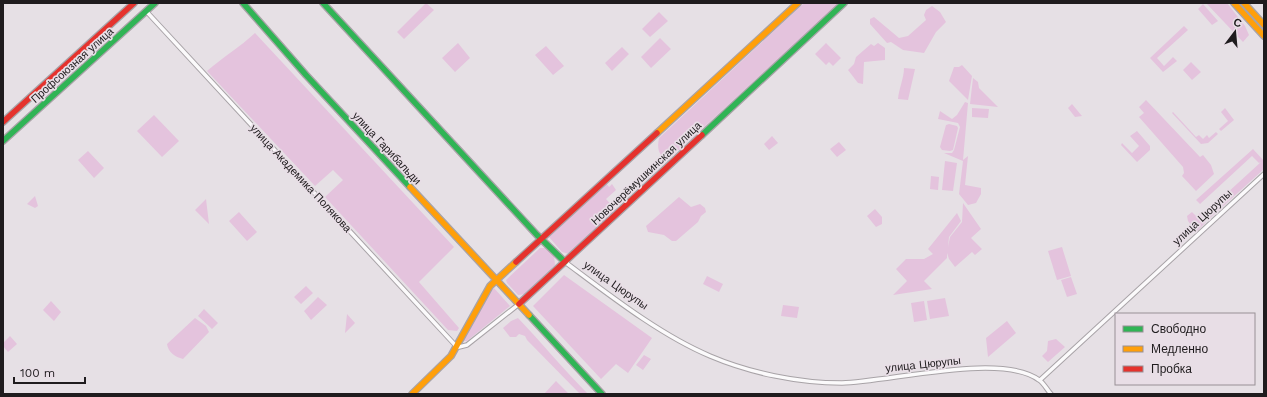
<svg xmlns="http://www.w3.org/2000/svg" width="1267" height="397" viewBox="0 0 1267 397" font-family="'Work Sans',sans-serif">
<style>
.green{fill:#e4c3dd}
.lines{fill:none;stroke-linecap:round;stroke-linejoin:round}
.street-casing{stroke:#a8a3a7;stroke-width:5.5}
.fast-casing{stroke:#a8a3a7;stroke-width:8}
.slow-casing{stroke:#a8a3a7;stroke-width:8}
.jam-casing{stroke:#a8a3a7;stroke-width:8}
.street{stroke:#fbfafb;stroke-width:3.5}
.fast{stroke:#30b455;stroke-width:5.5}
.slow{stroke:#ff9f0a;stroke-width:5.5}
.jam{stroke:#e5322d;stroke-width:5.5}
.labels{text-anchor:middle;stroke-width:3.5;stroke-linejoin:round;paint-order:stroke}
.street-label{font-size:11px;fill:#1f1c1e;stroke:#e8dee6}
</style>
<rect width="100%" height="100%" fill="#e6e0e5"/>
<!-- green -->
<path class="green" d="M426 3 434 10 404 39 397 32Z
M804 3H839L667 161C658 153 657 149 659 138Z
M1206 3H1227L1245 26 1249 35 1243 42Z
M1203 4 1218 21 1212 25 1198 9Z
M932 6 940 12 946 22 936 32 924 53 903 50 891 42 887 43 870 24V19L874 17 899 38 908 36 926 20 924 15 926 10Z
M659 12 668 21 650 37 642 29Z
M1184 26 1188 30 1157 58 1164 66 1173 57 1177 61 1163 72 1150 58Z
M255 33 454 247 419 282 459 328 457 331 448 330 325 197 343 180 333 170 315 186 207 71C223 57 240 47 255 33Z
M660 38 671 49 651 68 641 57Z
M458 43 470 58 455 72 442 58Z
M826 43 841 58 833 66 829 62 826 65 815 54Z
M878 43 885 48V60L864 62 863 84 858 83 848 70 854 64 856 57 871 44 874 46Z
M546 46 564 66 553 75 535 55Z
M622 47 629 54 612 71 605 63Z
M1191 62 1201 72 1192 80 1183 70Z
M962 65 972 76 968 100 949 81 954 67H959Z
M904 68 915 69 908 100 898 99C899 88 904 78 904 68Z
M973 78 978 82 979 88 998 107 970 104Z
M1146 100 1200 157 1203 155 1211 165 1214 174 1196 191 1182 176 1184 173 1183 167 1139 117 1144 113 1139 107Z
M965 102 968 103 963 160 968 156 965 185 981 188V194L976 203 968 205 959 194 963 161 944 153H952L954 150 960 127 958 123 938 119 940 111 952 119 957 115Z
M1072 104 1082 116 1075 117 1068 108Z
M972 108 989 109 988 118 972 117Z
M1225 108 1234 120 1221 131 1219 129 1228 121 1221 112Z
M1173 112 1196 137 1199 135 1203 139 1207 135 1209 138 1216 132 1218 134 1208 143 1201 144 1172 113Z
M154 115 179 141 162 157 137 131Z
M949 124 957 126 958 128 953 150 950 151 942 150 940 147 946 125Z
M1137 131 1150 146V150L1137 162 1121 145 1122 143 1132 153 1139 146 1130 136Z
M772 136 778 143 769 150 764 144Z
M839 142 846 150 837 157 830 149Z
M1253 149 1264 161V169L1208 220 1203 215 1261 162 1259 163 1252 156 1200 204 1196 200Z
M88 151 104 168 94 178 78 160Z
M945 161 957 163 953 191 942 190Z
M931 176 939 177 938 190 930 189Z
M606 183 609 187 612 184 616 190 606 199 616 210 569 254 562 252 549 237Z
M35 196 38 206 35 208 27 204Z
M679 197 691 207 700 204 705 208 706 212 701 216 698 222 676 241H672L664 235 648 232 646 226Z
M206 199 209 224 195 210Z
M963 203 981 229 971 238 982 249 975 255 972 252 955 267 949 259 947 253V258L924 281 932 289 893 295 907 281 896 269 906 259H924L933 254 928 249 957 213 961 221 949 237 948 247 950 237 962 222Z
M875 209 882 217V224L876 227 867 216Z
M239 212 257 232 247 241 229 221Z
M1192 212 1196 216 1200 213 1206 222 1196 232 1188 221 1187 216Z
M1062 247 1071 276 1057 280 1048 251Z
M540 248H545L554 255 555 265 526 294 518 295 507 283 506 280Z
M564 275 652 338 628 373 616 364 601 379 533 306Z
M707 276 723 284 719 292 703 284Z
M1071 277 1077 294 1067 297 1061 280Z
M306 286 313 293 301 304 294 297Z
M494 288 510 306 467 341H464L463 340 489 294Z
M318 297 327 305 311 320 304 311Z
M945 298 949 316 930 319 927 301Z
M51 301 61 312 54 321 43 310Z
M924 301 927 320 914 322 911 303Z
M783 305 799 307 797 318 781 316Z
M204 309 218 323 212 329 198 316Z
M347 314 355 323 345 333Z
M195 318 206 326 209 332 183 359C175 357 168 352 167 344Z
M518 318C542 343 564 370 588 394H580L527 340 525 336 519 334 516 337H510L503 328 511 321Z
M1007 321 1016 333 988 357 986 338Z
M10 336 17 344 8 352 3 346V343Z
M1056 339 1065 347 1048 362 1042 356 1047 351 1048 341Z
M644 355 651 359 643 370 636 365Z
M556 381 569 394H544Z"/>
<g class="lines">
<!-- street casing -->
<g class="street-casing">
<path id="street" d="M146 11 456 346 459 347 467 345 519 304
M565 262C608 294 660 335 710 356 750 373 798 383 842 383 889 382 1002 352 1039 380 1044 383 1047 390 1051 394
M1040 380 1264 174"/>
</g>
<!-- fast casing -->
<g class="fast-casing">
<path id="fast" d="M243 3 306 75 410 187
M323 3 537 235 565 262
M702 135 844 3
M3 141 155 3
M529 315 602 394"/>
</g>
<!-- slow casing -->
<g class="slow-casing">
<path id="slow" d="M1234 3 1264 36
M1244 3 1264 25
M657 133 798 3
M410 187 529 315
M412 394 451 356 490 286 516 262"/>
</g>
<!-- jam casing -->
<g class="jam-casing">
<path id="jam" d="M3 122 134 3
M516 262 657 133
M519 304 702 135"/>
</g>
<!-- street -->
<use href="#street" class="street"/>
<!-- fast -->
<use href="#fast" class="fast"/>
<!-- slow -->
<use href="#slow" class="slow"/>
<!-- jam -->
<use href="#jam" class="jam"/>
</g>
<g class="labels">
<!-- street labels -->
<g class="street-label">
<text transform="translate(72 65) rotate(-42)" y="4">Профсоюзная улица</text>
<text transform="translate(387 148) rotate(47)" y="4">улица Гарибальди</text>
<text transform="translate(646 173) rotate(-43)" y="4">Новочерёмушкинская улица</text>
<text transform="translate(301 178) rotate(47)" y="4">улица Академика Полякова</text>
<text transform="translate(1202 217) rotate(-43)" y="4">улица Цюрупы</text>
<text transform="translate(616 285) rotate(35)" y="4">улица Цюрупы</text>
<text transform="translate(923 364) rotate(-6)" y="4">улица Цюрупы</text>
</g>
</g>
<!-- border -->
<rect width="1267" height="397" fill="none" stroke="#1f1c1e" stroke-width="8"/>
<!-- legend -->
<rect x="1115" y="313" width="140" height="72" fill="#e8dee6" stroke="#989096"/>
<rect x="1123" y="326" width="20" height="6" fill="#30b455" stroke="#989096"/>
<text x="1151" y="333" font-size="12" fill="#1f1c1e">Свободно</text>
<rect x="1123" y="346" width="20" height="6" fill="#ff9f0a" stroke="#989096"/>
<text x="1151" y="353" font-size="12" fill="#1f1c1e">Медленно</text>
<rect x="1123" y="366" width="20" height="6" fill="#e5322d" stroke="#989096"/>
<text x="1151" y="373" font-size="12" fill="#1f1c1e">Пробка</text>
<!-- north arrow -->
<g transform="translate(1235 32) rotate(16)" stroke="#e8dee6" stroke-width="3" paint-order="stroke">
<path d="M0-3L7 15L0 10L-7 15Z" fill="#1f1c1e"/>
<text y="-6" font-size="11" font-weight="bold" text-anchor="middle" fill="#1f1c1e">С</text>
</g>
<!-- scale -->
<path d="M14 377v6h71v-6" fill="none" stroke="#1f1c1e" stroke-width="2"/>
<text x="20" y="377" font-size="12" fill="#1f1c1e" stroke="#e8dee6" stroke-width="3" paint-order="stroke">100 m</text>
</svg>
